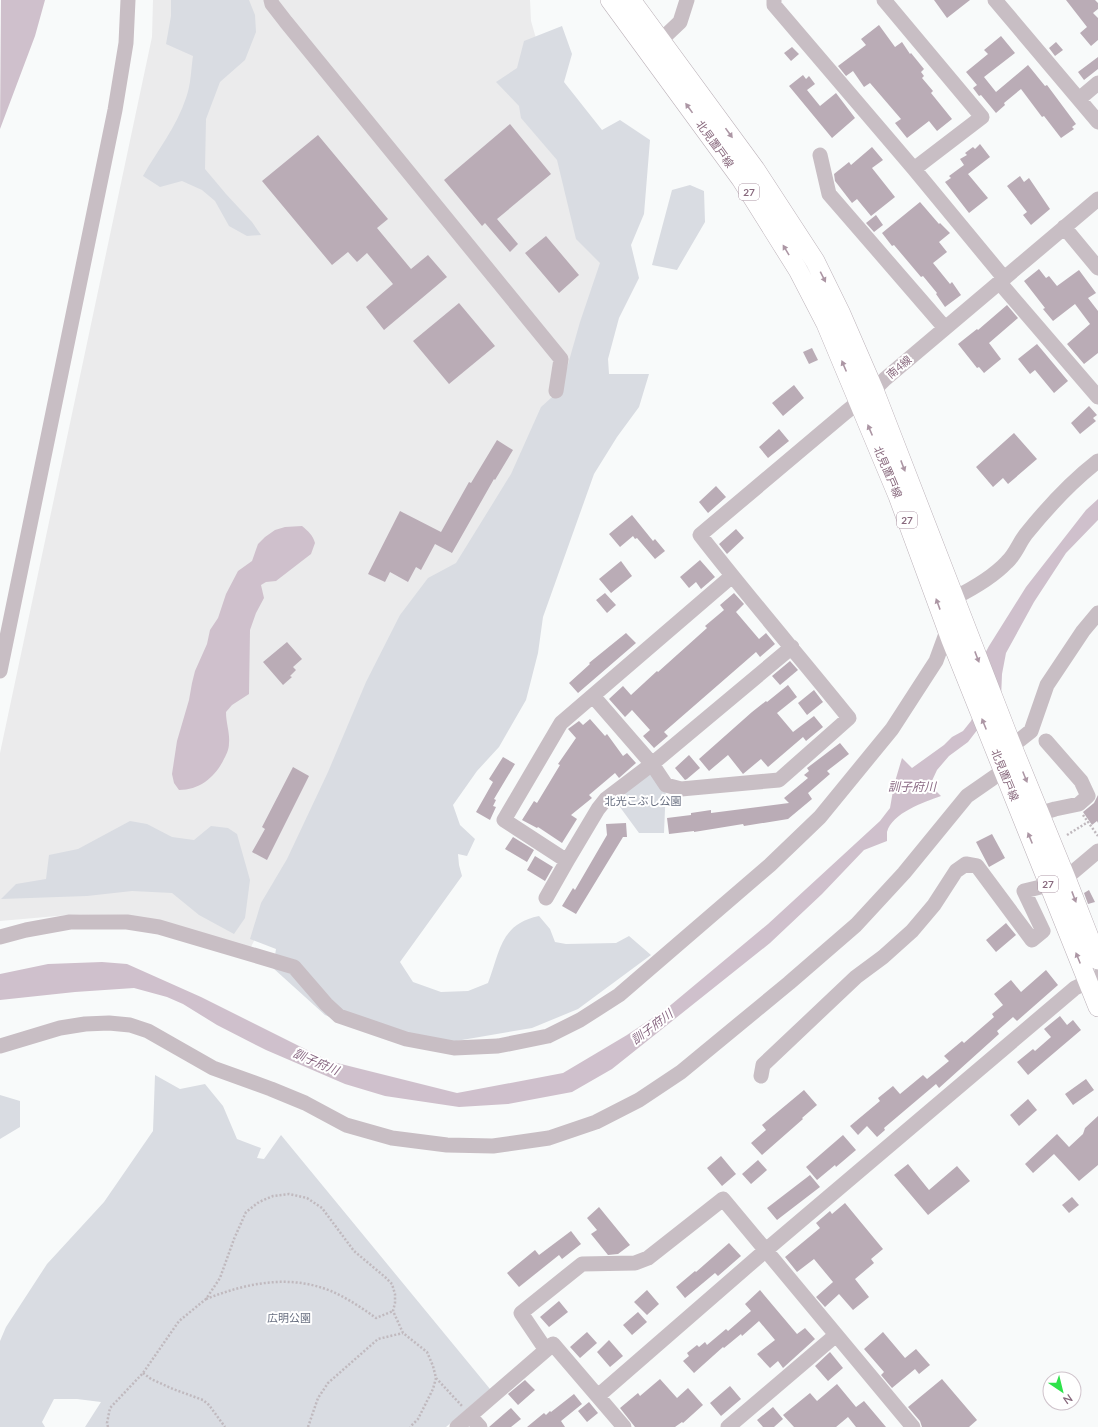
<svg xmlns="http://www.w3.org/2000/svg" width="1098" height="1427" viewBox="0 0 1098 1427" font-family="Lato,'Noto Sans JP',sans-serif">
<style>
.built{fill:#ebebec}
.green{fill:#d9dce2}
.water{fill:#cfc0cc}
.building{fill:#baacb6}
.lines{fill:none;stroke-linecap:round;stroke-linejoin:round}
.major-casing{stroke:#bcb2b9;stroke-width:20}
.path{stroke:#c0b9be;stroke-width:2.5;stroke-dasharray:2 2;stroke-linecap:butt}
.minor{stroke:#c8bec4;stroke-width:15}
.major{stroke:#fff;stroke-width:19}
.oneway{fill:#ac96a4}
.labels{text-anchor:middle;stroke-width:4;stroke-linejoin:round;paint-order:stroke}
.shield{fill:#fff;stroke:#ac96a4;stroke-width:1}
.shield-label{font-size:10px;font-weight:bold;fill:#88697d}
.street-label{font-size:11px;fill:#88697d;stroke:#fff}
.park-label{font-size:11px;fill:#686f80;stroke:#fff}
.water-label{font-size:12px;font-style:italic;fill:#8a6a84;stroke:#fff}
</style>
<rect width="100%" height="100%" fill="#f8fafa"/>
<!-- built -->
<path class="built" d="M153 0H530L531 21 583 202 611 263 565 393 291 863 251 947 126 915 80 914 0 921V753L152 37Z"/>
<!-- green -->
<path class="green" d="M171 0H249L255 15 256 32 245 60 220 82 206 119 205 169 226 194 252 222 261 235 247 236 229 226 215 201 202 190 182 181 160 187 143 176C157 151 177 126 186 98 191 85 191 69 193 56L166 44 171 16Z
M562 26 572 54 564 82 602 130 620 120 650 140 644 214 631 245 639 278 619 318 608 359 609 374H649L639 407 617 437 594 474 543 617 538 653 526 700 499 747 477 771 453 805 460 825 475 839 467 856 458 854 459 865 462 876 400 962 413 982 441 992 468 991 488 983C500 952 500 924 539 916L550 929 555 942 566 944 616 943 629 936 651 955 578 1009 532 1028 421 1047 361 1030 325 1015 273 968 276 949 250 939 261 903 287 859 328 772 366 682 400 615 428 578 456 563 511 474 541 407 561 389 580 322 600 263 576 239 557 160 521 118 519 106 496 82 517 68 524 41Z
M690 185 704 191 705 222 677 270 652 265 672 190Z
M652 764 666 785 664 833H639L617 803 606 799Z
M130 821 147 824 172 837 194 840 211 826 228 828 237 834 250 880 245 918 234 934 199 915 172 893 132 891 87 896 1 899 16 884 46 879 49 855 78 849Z
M155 1075 180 1089 205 1084 223 1106 237 1139 261 1148 257 1158 264 1159 281 1135 490 1389 446 1427H85L101 1402 77 1399H54L42 1422 45 1427H0V1341L6 1327 47 1264 104 1202 153 1131Z
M0 1095 20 1101V1127L0 1139Z"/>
<!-- water -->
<path class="water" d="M1 0H45L35 36 0 129Z
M1098 499V520L1066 553 1034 602 1006 653 1002 674 1001 699 968 742 949 756 937 770 930 785 941 796C924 802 892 813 887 832 887 835 887 839 887 841L864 850 822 894 770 943 612 1069 572 1092 508 1104 459 1107 385 1096 345 1084 266 1050 217 1025 183 1004 167 997 134 988 75 992 0 1000V974L48 964 102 962 127 964 201 997 329 1061 457 1093 563 1073 627 1035 666 1009 768 924 880 821 890 808 894 785 902 758 912 768 944 745 952 737 963 731 971 721 977 707 981 661 989 646 1026 587 1086 510Z
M302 526C308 531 313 535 315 543L311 554 276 581 266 582 261 585 264 598 256 613 250 630 249 694 232 705 226 712C226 723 230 733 229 743 229 750 226 755 223 761 214 778 199 790 179 790L174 783 172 774 177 741 189 700 192 683 195 671 207 644 210 630 218 618 226 594 238 571 252 561 258 544 265 537 275 530 285 527Z"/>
<!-- building -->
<path class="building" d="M934 0H970L947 18Z
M1066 0H1095L1098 3V9L1093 13 1098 18V40L1091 46 1080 33 1087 27Z
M879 25 895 47 902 42 910 54 911 53 924 69 921 72 924 76 922 78 933 91 931 93 952 119 937 131 929 121 907 138 895 123 901 119 870 83 864 87 853 71 846 76 838 66 866 45 861 39Z
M1001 36 1015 53 984 77 996 92 1028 65 1045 86 1047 85 1076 124 1072 127 1074 129 1061 138 1044 116 1042 117 1021 89 1004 103 1005 105 996 113 981 95 979 96 973 88 977 85 966 72 988 54 984 50Z
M1056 42 1063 50 1055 56 1049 48Z
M792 47 799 54 791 61 784 53Z
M1098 57V69L1084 80 1078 72Z
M803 75 806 79 809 76 815 84 807 90 820 106 836 93 855 118 832 138 789 86Z
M510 124 551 174 497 219 518 244 510 252 485 223 482 226 444 180Z
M318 135 388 219 377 228 411 269 428 255 447 277 384 330 366 307 393 284 367 253 357 262 348 252 332 265 262 181Z
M980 144 990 157 968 174 988 198 969 213 945 182 951 178 949 176 964 165 960 159 967 155 965 153 973 147 975 149Z
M872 147 883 160 872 168 895 197 871 216 857 199 852 203 835 181 834 174 849 162 851 165Z
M1020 176 1024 182 1029 178 1050 209 1031 225 1023 215 1027 212 1007 186Z
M920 202 939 224 940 223 950 233 939 242 947 252 933 263 950 284 952 282 961 295 945 307 936 294 937 293 923 276 921 277 894 245 892 246 882 233Z
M876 215 883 225 874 232 866 223Z
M546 236 579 275 559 293 525 253Z
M1039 269 1046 278 1049 276 1057 286 1079 270 1096 293 1088 298 1098 311V353L1084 364 1067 344 1090 324 1075 304 1053 321 1043 309 1045 308 1024 281Z
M459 303 495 346 449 384 413 341Z
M1007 305 1018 318 989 343 1001 359 984 373 979 367 977 368 958 344 977 329 978 330Z
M1037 344 1068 381 1054 393 1035 370 1030 374 1018 359Z
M812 348 818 360 809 364 803 352Z
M794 385 804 398 783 416 772 403Z
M1089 406 1097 415 1093 418 1096 421 1080 434 1071 423Z
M779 429 789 441 768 458 759 447Z
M1014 433 1037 459 1008 484 1003 478 993 487 976 467Z
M497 440 513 450 495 480 494 479 452 553 435 544 421 570 416 567 408 582 390 572 385 582 368 574 400 511 441 532 469 482 471 483Z
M716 486 726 497 708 513 699 502Z
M632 515 653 541 655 539 665 551 655 559 637 538 635 539 633 536 620 547 609 534Z
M736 529 744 538 727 554 719 544Z
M700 560 715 577 701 589 696 582 689 588 680 577Z
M621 561 632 576 611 593 599 579Z
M605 593 616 605 607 613 596 600Z
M734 593 744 604 736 612 759 639 766 633 775 644 760 657 756 652 664 732 668 736 654 748 643 736 650 730 632 710 625 717 609 699 623 686 631 695 657 671 658 672 707 628 705 626 724 610 720 605Z
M626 633 636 643 578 693 569 683 590 664 589 663Z
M287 642 302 659 293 667 296 670 290 676 292 677 283 685 263 662Z
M790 661 798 670 780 685 772 676Z
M788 685 797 697 777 713 793 732 814 716 823 727 806 741 803 737 768 767 761 759 743 774 728 755 709 771 699 759 752 712 766 701 767 702Z
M814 690 823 702 807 715 798 703Z
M590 719 605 736 607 734 623 756 627 753 636 763 619 778 615 773 589 795 592 798 571 815 577 819 562 843 538 827 537 828 522 820 534 801 537 803 560 765 558 764 576 738 568 729 579 721 583 725Z
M840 743 849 754 827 771 830 774 808 793 812 799 788 819 744 826 743 824 694 832V831L669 834 667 818 691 815V813L711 810V813L789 803 784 798 808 778 804 775 809 771 807 768Z
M689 755 700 768 687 779 685 780 675 768Z
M503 757 515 764 494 799 496 800 493 806 496 807 490 820 476 812 493 782 489 779Z
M293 767 309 776 267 860 252 852 265 829 262 827Z
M1098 795V823L1097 821 1092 825 1083 812 1094 803Z
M626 823 627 837H623L576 914 562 906 573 888 575 890 607 835 606 824Z
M992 834 1005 858 989 867 976 842Z
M513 837 534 850 527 862 505 849Z
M535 856 553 867 545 881 527 870Z
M1089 890 1095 902 1088 904 1084 893Z
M1006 923 1016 935 996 952 986 940Z
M1046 970 1058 985 1017 1021 1013 1017 997 1031 999 1034 939 1088 936 1084 884 1128 885 1130 877 1137 867 1126 858 1135 850 1126 880 1101 878 1098 893 1086 900 1094 923 1075 927 1079 949 1061 944 1056 962 1041 964 1043 994 1017 992 1014 1003 1005 994 994 1011 980 1021 992Z
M1060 1016 1067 1025 1073 1020 1081 1030 1028 1075 1017 1062 1033 1049 1035 1051 1051 1037 1044 1029Z
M1086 1079 1094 1090 1073 1105 1065 1094Z
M804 1090 817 1105 802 1118 803 1119 762 1155 751 1143 766 1130 762 1125Z
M1028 1099 1037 1110 1019 1126 1010 1115Z
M1098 1116V1165L1079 1181 1054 1154 1033 1173 1025 1164 1057 1134 1069 1147 1083 1134 1085 1128Z
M843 1135 856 1150 836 1167 835 1165 817 1180 806 1167Z
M721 1156 736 1174 722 1186 707 1168Z
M758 1160 767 1170 751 1184 742 1174Z
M908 1164 929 1190 957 1166 970 1181 928 1215 894 1175Z
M810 1175 820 1187 777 1220 767 1208Z
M1072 1197 1079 1205 1069 1213 1062 1205Z
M845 1203 883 1249 871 1259 874 1263 855 1279 869 1297 853 1310 839 1294 825 1307 816 1297 833 1282 814 1259 797 1272 785 1257 820 1228 816 1223 830 1211 832 1214Z
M599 1207 630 1245 618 1254 608 1255 591 1234 597 1230 587 1218Z
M571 1231 581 1244 562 1259 559 1255 519 1287 507 1273 535 1250 539 1255Z
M729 1243 741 1256 718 1276 715 1273 685 1298 676 1287 695 1271 696 1272Z
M647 1290 659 1304 647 1315 634 1302Z
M760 1290 797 1334 805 1328 815 1339 783 1368 778 1361 770 1368 757 1354 775 1340 759 1321 742 1336 741 1334 724 1348 723 1347 694 1373 683 1361 689 1356 687 1353 697 1345 699 1347 705 1342 707 1345 726 1329 728 1331 751 1311 745 1304Z
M559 1301 568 1312 549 1327 540 1317Z
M638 1312 647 1322 632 1335 623 1325Z
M587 1332 597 1343 580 1358 570 1347Z
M883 1332 905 1358 916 1349 930 1365 919 1374 915 1369 892 1388 881 1375 884 1372 864 1349Z
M609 1340 623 1356 610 1367 597 1352Z
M830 1352 843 1368 828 1381 815 1366Z
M660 1379 677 1398 688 1388 703 1405 683 1423 682 1422 675 1427H635L620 1408 638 1393 640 1396Z
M942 1379 977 1420 969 1427H922L920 1421 908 1407Z
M525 1380 535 1390 518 1405 508 1394Z
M837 1384 856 1407 864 1401 886 1427H856L848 1417 836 1427H794L783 1415 810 1393 817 1401Z
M730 1386 741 1399 721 1416 710 1403Z
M574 1394 582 1404 561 1421 565 1427H527L544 1413 546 1415 550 1411 551 1412Z
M589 1402 598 1413 587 1422 578 1411Z
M773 1407 783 1419 774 1427H763L757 1420Z
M511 1408 521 1419 511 1427H489Z"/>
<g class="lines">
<!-- major casing -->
<g class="major-casing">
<path id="major" d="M610 0 741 179 798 270 826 324 898 496 951 640 1098 1007
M631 0 755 169 815 261 841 314 874 390 1010 741 1066 878 1098 960"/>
</g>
<!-- path -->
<path class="path" d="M1083 815 1098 836
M1067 835 1088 822
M206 1299C247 1283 289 1274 331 1291 347 1298 362 1308 376 1318L393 1311
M143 1373 151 1379 173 1389 203 1400 209 1405 225 1427
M436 1378 462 1406
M108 1427 107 1423 110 1408 143 1373 179 1321 206 1299 220 1278 234 1239 246 1212 259 1202 273 1196 289 1194 307 1198 322 1208 354 1251 385 1277 392 1284 395 1294V1303L393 1311 403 1333 427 1352 433 1366 436 1378 433 1389 418 1419 410 1427
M308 1427 318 1398 328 1383 378 1339 403 1333"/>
<!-- minor -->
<path class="minor" d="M271 0 272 4 286 22 561 359 556 391
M774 0V5L914 169 1004 278
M884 0 982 117 914 169
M995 0 1098 122
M652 46 661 40 680 22 687 0
M1079 99 1098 83
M820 155 829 194 945 328
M1064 227 1098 268
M999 282 1098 397
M954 598C972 589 993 577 1007 562 1015 555 1019 543 1026 534 1047 508 1071 482 1098 461
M0 671 115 110 126 43 128 0
M593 696 652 764 666 785 681 789 779 780 849 718C800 657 748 597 700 535L846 412 874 390 885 379 1098 199
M1012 746 1031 731 1047 685 1083 631 1098 613
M1029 817 1055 809 1079 804 1088 796 1081 781 1046 741
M567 861 504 820 561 723 732 576
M546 898 567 861 598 809 606 799 652 764 792 647
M0 937 26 930 70 922H127L159 927 294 967 326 1004 339 1016 406 1039 454 1048 498 1046 548 1036 580 1020 619 995 770 865 820 817 892 729 936 661 947 631
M0 1046 60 1028 85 1024 109 1023 130 1025 148 1031 213 1068 271 1089 305 1103 346 1125 392 1138 447 1145 493 1146 549 1138 596 1122 639 1100 681 1072 789 983 856 925 904 873 967 796 1003 771
M761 1076 763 1065 856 977 883 957 912 931 934 905 956 871 966 864 977 866 1032 940 1043 931 1024 891 1049 885 1066 878 1098 851
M546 1350 521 1313 582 1264 635 1263 648 1258 723 1199 913 1427
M598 1396 766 1250 1075 988 1098 977
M470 1416 480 1427
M457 1427 553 1344 624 1427
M728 1427 836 1335"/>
<!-- major -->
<use href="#major" class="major"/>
</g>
<!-- one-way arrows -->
<defs><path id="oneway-solid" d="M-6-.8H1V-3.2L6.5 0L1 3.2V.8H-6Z"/></defs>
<g class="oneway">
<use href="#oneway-solid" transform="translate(689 108) rotate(-126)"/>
<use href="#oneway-solid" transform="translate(729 133) rotate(54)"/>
<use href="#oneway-solid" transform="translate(786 250) rotate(-121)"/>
<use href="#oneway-solid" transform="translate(823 277) rotate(63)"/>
<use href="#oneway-solid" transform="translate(844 366) rotate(-113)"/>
<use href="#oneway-solid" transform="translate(870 430) rotate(-113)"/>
<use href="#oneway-solid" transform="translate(903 466) rotate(69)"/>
<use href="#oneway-solid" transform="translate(938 604) rotate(-110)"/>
<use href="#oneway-solid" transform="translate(977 657) rotate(69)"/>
<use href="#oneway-solid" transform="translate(984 724) rotate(-112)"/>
<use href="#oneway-solid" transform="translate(1025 777) rotate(68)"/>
<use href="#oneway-solid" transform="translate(1030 838) rotate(-112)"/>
<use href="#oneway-solid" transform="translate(1074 897) rotate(69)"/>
<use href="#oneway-solid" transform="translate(1078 958) rotate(-112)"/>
</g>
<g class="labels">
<!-- shield labels -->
<g class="shield">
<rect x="739" y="184" width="20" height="16" rx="3"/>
<rect x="897" y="512" width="20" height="16" rx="3"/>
<rect x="1038" y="876" width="20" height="16" rx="3"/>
</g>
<g class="shield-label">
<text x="749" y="196">27</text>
<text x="907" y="524">27</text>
<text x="1048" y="888">27</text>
</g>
<!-- street labels -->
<g class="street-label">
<text transform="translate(715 144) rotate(54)" y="4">北見置戸線</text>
<text transform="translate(899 367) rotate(-40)" y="4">南4線</text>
<text transform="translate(888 472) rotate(67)" y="4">北見置戸線</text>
<text transform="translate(1005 775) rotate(68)" y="4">北見置戸線</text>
</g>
<!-- park labels -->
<g class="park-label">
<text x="643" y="805">北光こぶし公園</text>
<text x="289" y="1322">広明公園</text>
</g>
<!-- water labels -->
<g class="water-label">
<text x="912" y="791">訓子府川</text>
<text transform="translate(652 1027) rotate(-37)" y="4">訓子府川</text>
<text transform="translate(316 1062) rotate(23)" y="4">訓子府川</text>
</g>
</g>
<!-- north arrow -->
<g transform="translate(1062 1391) rotate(145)"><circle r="19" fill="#ffffff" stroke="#cfc3cb"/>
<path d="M0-3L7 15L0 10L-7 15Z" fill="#2fe24b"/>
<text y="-6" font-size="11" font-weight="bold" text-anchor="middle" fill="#88697d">N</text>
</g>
</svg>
